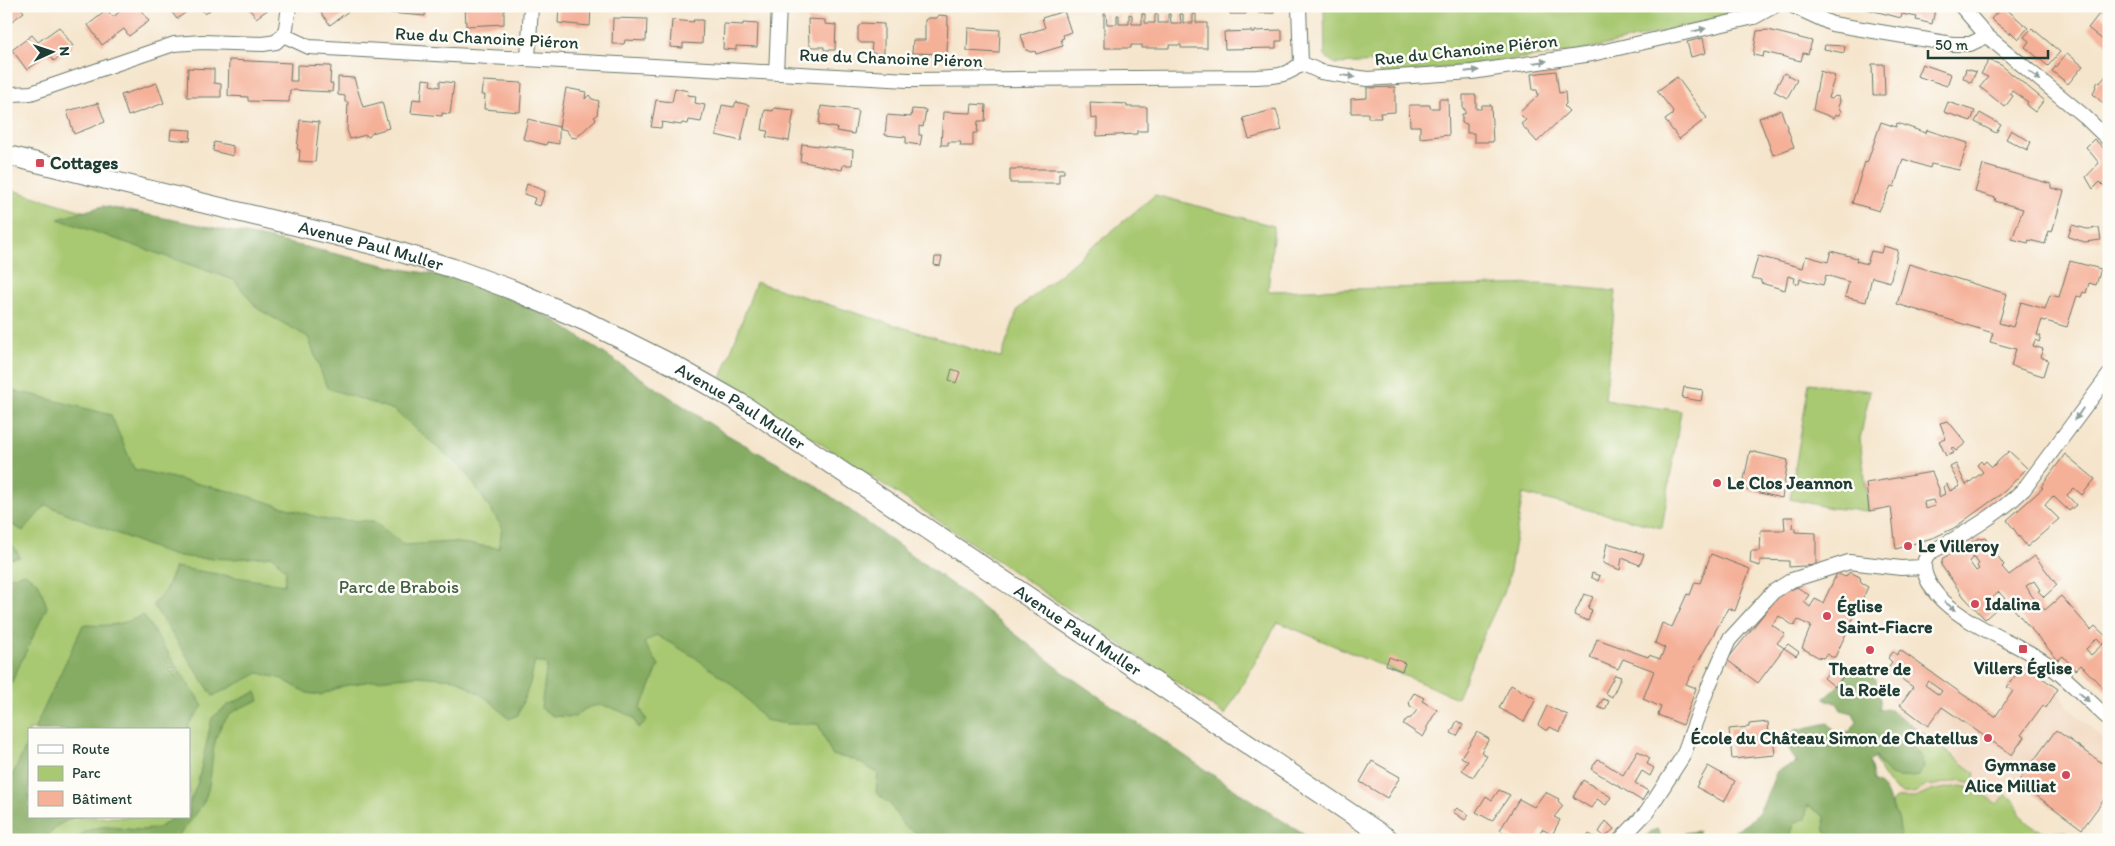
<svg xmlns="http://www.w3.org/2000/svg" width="2115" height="846" viewBox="0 0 2115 846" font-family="Itim,sans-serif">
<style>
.built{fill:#f1d5bc}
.green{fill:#a8c871;stroke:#648252;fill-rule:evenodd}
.forest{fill:#86ac63;stroke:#52744c}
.building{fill:#f5b098;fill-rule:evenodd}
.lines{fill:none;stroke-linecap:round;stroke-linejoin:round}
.minor-casing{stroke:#6a7869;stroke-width:16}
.secondary-casing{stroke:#6a7869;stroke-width:21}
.minor{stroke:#fff;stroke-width:14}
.secondary{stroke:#fff;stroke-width:19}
.oneway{fill:#8f9e9a}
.poi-dot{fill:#d1495b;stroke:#fdfcf7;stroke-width:2}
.labels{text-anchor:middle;stroke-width:5;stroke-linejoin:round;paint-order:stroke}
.street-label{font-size:18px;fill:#1f3d34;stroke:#fdfcf7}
.poi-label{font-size:18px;font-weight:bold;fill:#1f3d34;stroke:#fdfcf7;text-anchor:start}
.park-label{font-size:18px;fill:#416043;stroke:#fdfcf7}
</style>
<rect width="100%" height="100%" fill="#fdfcf7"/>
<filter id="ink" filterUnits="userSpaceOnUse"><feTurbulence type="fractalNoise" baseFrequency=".02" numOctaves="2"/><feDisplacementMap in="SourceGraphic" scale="10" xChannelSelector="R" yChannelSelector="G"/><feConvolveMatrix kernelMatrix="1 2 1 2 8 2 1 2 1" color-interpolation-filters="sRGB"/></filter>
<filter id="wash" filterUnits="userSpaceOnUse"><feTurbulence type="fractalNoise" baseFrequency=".0096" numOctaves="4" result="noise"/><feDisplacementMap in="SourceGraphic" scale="20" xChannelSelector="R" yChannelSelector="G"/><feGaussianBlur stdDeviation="1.12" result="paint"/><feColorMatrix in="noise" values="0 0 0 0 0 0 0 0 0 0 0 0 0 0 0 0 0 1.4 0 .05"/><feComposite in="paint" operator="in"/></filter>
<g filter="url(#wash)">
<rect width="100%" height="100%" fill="#f5e5cc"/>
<!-- built -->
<path class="built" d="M1900 650 1995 717 2013 692 2007 687 2023 665 2058 689 2066 705 2109 744V802L2105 808 2100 805 2082 829 2017 781 1998 808 1897 803 1898 791 1886 779 1875 757 1896 705 1891 699 1887 669Z"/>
<!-- green -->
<path class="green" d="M1324 6H1752L1749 12 1580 51 1381 76 1379 62 1335 64 1325 56Z
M6 188 196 245 1284 840H6ZM29 730H189V817H29Z
M1155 195 1274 226 1268 291 1540 284 1616 291 1605 400 1681 411 1662 528 1523 494 1508 582 1485 632 1457 698 1278 622 1225 715 915 505 721 379 756 282 1001 358 1018 309Z
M1809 383 1870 391 1860 439 1869 511 1831 508 1790 499Z
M1926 735 1975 773 1973 783 1960 780 1930 786V784C1924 786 1920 791 1913 793 1893 797 1879 773 1875 757L1876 756 1881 766 1921 756 1912 749Z
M1961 786 1975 789 1997 804 2006 795C2018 803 2014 802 2020 813 2029 830 2048 835 2065 831L2076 840H1900C1900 832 1900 825 1898 818 1895 812 1891 809 1891 802L1895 798H1915L1934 790Z
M1808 805 1825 817 1824 822 1838 839 1848 840H1781L1789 837 1795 823Z"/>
<!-- forest -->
<path class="forest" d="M103 206 266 238 402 269 466 280 549 317 724 433 814 484 965 594 1063 672 1223 782 1312 840H928L903 825 890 804 876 793 878 773 855 760 832 755 818 724H786L765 720 737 688 693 656 656 635 644 643 659 665 646 697 640 708 647 721 638 728 634 718C612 707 595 697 575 717L553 716 541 708 547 664 535 661 530 683 518 715 509 719 489 700 456 679 417 676 376 680 343 686 320 695 307 693 282 679 259 673 213 696 153 605 165 591 175 567 284 585 286 571 273 556 234 559 196 558 171 555 46 505 23 531 6 521V390L34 395 111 415 134 469 234 492 327 520 373 521 404 545 452 542 499 548 502 527 466 472 394 410 327 388 308 337 258 309 234 280 58 219Z
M6 541 14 547 20 557 6 560Z
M25 573 39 584 47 607 6 694V578Z
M143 615 203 706 189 724 188 730H34L83 625C107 626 121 626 143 615Z
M1865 668C1878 681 1883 691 1879 710L1887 708 1926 735 1913 749 1921 756 1924 766 1919 776C1896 779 1887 779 1876 756L1870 761 1874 782C1885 785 1888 796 1891 806 1892 810 1895 812 1897 816 1900 823 1900 832 1900 840H1848L1829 836 1824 829 1825 817 1808 805 1805 818 1795 823 1789 837 1781 840H1721L1723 836C1763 821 1761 807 1777 771L1797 763 1783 738 1796 730 1828 723 1839 735 1850 731 1857 722 1853 713 1841 710 1837 703 1824 699 1835 690 1849 670Z
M256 692 259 700C251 704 239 707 232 713 204 737 218 774 203 803 196 816 184 828 175 840H74C103 814 123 836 157 828 163 827 167 821 173 818 177 816 184 817 189 817V805L198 782 212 718 228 705Z
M29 741V817H74L60 824 43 840H6V788Z
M1657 829 1663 840H1643L1650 832Z
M1698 831 1699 840H1675L1684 833Z"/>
<g id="blocks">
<!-- building -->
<path class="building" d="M6 6H19L24 12 6 26Z
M127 6H138L149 21 129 36 124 29 102 45 88 25 107 10 113 17Z
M167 6H194L177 19Z
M199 6H215L205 14Z
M247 6H273L256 18Z
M316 6H347L350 10 330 25Z
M389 6H426L425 16 388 13Z
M465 6H504V24L466 26Z
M559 6H591L590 26 558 23Z
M1230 6H1245L1246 14H1230Z
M1259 6H1274V13H1259Z
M1855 6H1926V8L1935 10 1932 24 1916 20 1917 17 1902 14 1901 18Z
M2003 6 2028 28 2018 39 2011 32 2010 34 1991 19Z
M1064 11 1071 32 1063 35 1064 38 1061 39 1063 46 1036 54 1035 51 1031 52 1026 50 1021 35 1045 28 1042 18Z
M1104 14H1106L1107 24H1117V15H1119V24H1129V14L1132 15V24H1142V14H1145V23H1155V15L1158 14V23H1168V14H1170L1171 23H1181L1180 14H1183V23H1193V14H1196V23H1207V48H1181V45H1169V48H1142V45H1131V48H1104Z
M2099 14 2109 22V45L2088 28Z
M939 15 948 16 947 54 912 53 913 40H925V20L928 18H937Z
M613 18 647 19 646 41 625 40 624 44H612Z
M808 19 825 20V24L836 25 835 50H824V47H812L809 44Z
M672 20 694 22 693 20H703L702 44 683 43V48L670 47Z
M743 23 758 24 757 47 736 46V50L723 49 724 24 743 25Z
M862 23 884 24V53H871L872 43H861L858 40V27Z
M59 27 73 46 54 61 48 54 27 70 12 50 32 35 38 42Z
M968 28 1000 30 999 53 967 51Z
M2032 28 2060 52 2048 66 2025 47 2029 41 2024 37Z
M1282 30V41H1276V48L1225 49 1224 32 1252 31V33H1255V31Z
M1768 30 1812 41 1808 54 1803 53 1801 61 1764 52 1763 57 1753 55 1757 31Z
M1703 38 1706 53 1691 57 1687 42Z
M1825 45 1845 46 1844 53 1824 49Z
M2067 53 2083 66 2068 84 2052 71Z
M229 60 291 63 290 81H297V65L331 66 330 83 333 84 332 92 290 90 289 102 248 101V97L228 96Z
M1989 60 2001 65 2044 100 2035 112 2026 105 2028 102 2012 91 2010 94 2013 96 2005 107 1980 87 1988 77 1981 74Z
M1872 64H1884L1885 95H1873Z
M1922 64 1951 74 1947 86 1917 76Z
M188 68 214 69V83L221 84V97H187Z
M1966 69 1976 72 1971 83 1963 78Z
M1556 71 1559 93 1565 92 1566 104 1564 106 1569 111 1537 142 1521 124 1526 120 1519 113 1538 95 1537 90H1533L1531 74Z
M1820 71 1835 76 1828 98 1832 99 1835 96 1839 97 1840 101 1838 107 1841 111 1839 115H1835L1834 118 1813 110Z
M2109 72V109L2093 94 2098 81 2100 83Z
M1784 73 1797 80 1787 98 1774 91Z
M338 77 354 78 363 107 382 102 389 128 372 133 369 137 366 135 350 139 347 130 348 102H345V96L338 95Z
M1677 77 1707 118 1679 139 1665 120 1672 115 1673 111 1657 91Z
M423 79 431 80 430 85 440 87V81L454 83 450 114 442 113V116L411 113 413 99 421 100Z
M483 81 522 83 520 112 484 109 485 95H481Z
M157 83 164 103 128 116 121 95Z
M1395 87V112L1380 113 1381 118H1368V113H1351V99L1367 98V88Z
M566 88 586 92 585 99 589 95 592 99 599 101 597 115 594 117 596 119 576 138 571 137 566 130 559 128Z
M675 88 688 91 687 95 696 96 695 103 705 105 701 122 689 120 688 124 682 123 681 125 662 122 661 128 651 127 656 100 672 102Z
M1463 95H1476V109H1481L1482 105H1491L1493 142H1474V133H1467V124L1462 123V114H1465V109H1463Z
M1439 99H1448L1449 135 1420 138V126H1410L1409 105H1430V108H1439Z
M736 102 749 105 741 141 716 135 722 105 734 107Z
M1090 102 1127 104V107H1147V131H1137V134L1097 136V118L1091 119Z
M1948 102 1975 111 1971 121 1944 112Z
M98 103 105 122 74 134 67 111Z
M972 104 986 105 985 121H978L977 133H973V146H960L961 142H948V145H941L943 112 971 113Z
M821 106 858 110 854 134 836 131 837 128 819 125Z
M774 108 794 110 789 141 766 137 768 131 762 130 765 110 773 111Z
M912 109 926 110 923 127 919 126V135H922L920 145 906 143V137L885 135 887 115 911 117Z
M1276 109 1282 130 1249 139 1243 118Z
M1781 110 1794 147 1773 155 1759 118Z
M1980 113 2001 125 1996 133 1975 122Z
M528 119 559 127V144L547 142 546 145 523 139Z
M300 120 319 122 315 162 299 161 300 150 297 149Z
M1881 122 1896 127 1897 123 1926 133 1927 130 1968 143 1959 170 1931 164 1930 168 1903 159 1894 187 1891 186 1879 211 1852 203 1865 162 1867 163Z
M171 129 191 130 190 141 170 139Z
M2011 130 2031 142 2027 150 2006 139Z
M2094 139 2109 153 2107 189 2100 182 2093 189 2086 177 2099 163 2086 147Z
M214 142 233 146V156L213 151Z
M802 144 853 150 852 165H843L842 170 800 161Z
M1983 165 2051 184V188L2064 191 2052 232 2049 231 2045 244 2029 240 2028 243 2012 239 2023 209 1995 201 1996 198 1975 192Z
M1010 169H1064V173H1059V183H1010Z
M527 184 545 191 540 206 533 204 535 198 524 194Z
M2109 200V213L2103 207Z
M2072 225 2087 229 2099 228 2101 240 2085 242 2068 237Z
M1883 246 1898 250 1890 282 1872 277 1866 302 1845 297 1849 282 1826 275 1823 285 1800 279 1799 284 1794 283 1795 278 1788 276 1785 290 1761 283V280L1752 278 1758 256 1803 268 1806 256 1828 262 1831 251 1857 258 1856 261 1867 264 1871 251 1881 253Z
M935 257H942L940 266 934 265Z
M2070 261 2101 269 2096 285 2089 283 2086 293 2083 292 2081 297 2077 296 2067 327 2042 320 2037 335 2041 336 2039 342 2035 340 2033 346 2043 349 2040 357 2048 360 2043 376 2011 366 2016 349 1990 342 1993 333 1897 304 1909 264 2007 294 1999 323 2013 327 2021 302 2045 309 2050 295 2059 297Z
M952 369 960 372 956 383 949 380Z
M1684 387 1703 390 1701 401 1682 398Z
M1948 421 1966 443 1956 451 1953 447 1951 448 1954 453 1946 456 1939 441 1946 439 1940 423Z
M1750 451 1788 460 1782 498 1742 489Z
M2009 451 2027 468 2005 491 1954 528 1935 537 1896 549 1891 507 1869 511 1866 483 1932 472 1939 489V497L1945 494 1943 487 1947 484 1950 491 1960 486 1950 467 1956 464 1966 485 1983 472 1977 465 1981 461 1983 464 1986 461 1992 467ZM1933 500 1935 506 1925 509 1924 502Z
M2065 454 2095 479 2082 495 2074 488 2067 495 2076 505 2069 511 2053 496 2045 505 2059 519 2027 547 2007 520 2043 488 2041 487Z
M1784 517H1793L1792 528H1795V532L1816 533V565L1789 567V561L1760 560V566L1750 563 1751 551H1760L1761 530H1785Z
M1979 538 1981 539 1985 538 2004 565 2002 567 2009 575 2035 556 2057 585 2044 597 2038 591 2040 590 2034 581 2026 586 2032 596 2045 610 2061 596 2091 630 2095 626 2109 639V694L2081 665 2075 670 2063 656 2058 660 1999 592 1989 601 1996 609 1985 619 1964 597 1941 565 1943 558ZM1974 557 1979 564 1977 566 1979 569 1976 571 1969 561ZM2097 638 2103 644 2091 655 2086 649Z
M1607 543 1644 554 1640 565 1622 558 1620 570 1603 563Z
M1711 554 1750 569 1735 611 1728 608 1686 684 1696 688 1683 725 1658 715 1661 707 1643 699 1654 671 1623 659 1618 669 1590 658 1597 639 1648 657 1649 655 1660 659 1665 648 1655 643 1662 623 1672 627 1687 594 1690 595 1695 582 1700 583Z
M1850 572 1860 577 1861 583 1868 587 1835 657H1831L1828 654 1823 658 1818 657 1802 648 1811 626 1798 620 1794 626 1779 616 1772 625 1785 634 1777 643 1784 648 1758 683 1727 660 1779 595 1797 587 1809 595 1804 602 1810 607 1815 599 1823 603 1837 573 1845 577Z
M1592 573 1600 576 1598 581 1591 577Z
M1584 594 1593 597 1588 608 1592 610 1588 621 1574 615Z
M1788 644 1799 652 1796 656 1784 648Z
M1900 650 1995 717 2013 691 2007 687 2023 665 2058 689 2046 708 2043 705 2021 735 2024 737 2012 755 1942 707 1928 726 1900 705 1913 687 1887 669 1892 662 1888 658 1892 653 1893 652 1897 655ZM1928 681 1942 691 1939 695 1925 685Z
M1389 657 1405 663 1402 671 1386 665Z
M1834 665 1845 674 1835 687 1824 678Z
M1615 675 1621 677 1612 697 1605 693Z
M1511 685 1536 699 1524 722 1499 708Z
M1414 693 1424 698 1422 701 1437 710 1427 727V730L1423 737 1403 724 1407 719 1411 718 1417 710 1410 706 1409 701Z
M1603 699 1609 701 1605 710 1598 707Z
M1547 706 1568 715 1560 732 1550 727 1548 730H1545L1538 725Z
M1457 721 1463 725 1457 736 1451 733Z
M1768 722 1769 736H1773L1775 755 1732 759 1729 729 1749 727V724Z
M2056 730 2109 768V793L2082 829 2018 782Z
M1477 732 1489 739 1481 752 1487 756 1473 777 1462 770 1468 761 1461 757Z
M1638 751 1650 758 1647 764 1654 768 1650 776 1642 771 1635 783 1648 791 1642 801 1591 769 1598 759 1623 775Z
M1372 761 1400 777 1387 798 1360 782Z
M1708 766 1735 781 1724 802 1696 787Z
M1583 780 1611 797 1606 805 1597 799 1591 808 1573 797Z
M1499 790 1510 795 1492 821 1476 812 1486 796 1492 800Z
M1545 792 1559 799 1558 801 1563 806 1554 817 1560 820 1552 835 1542 829 1536 840H1518L1500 830 1519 799 1534 807Z
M1457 808 1469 815 1465 820 1453 812Z
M1606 821 1614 829 1605 837 1599 832Z
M1589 834 1600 840H1585Z"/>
</g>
</g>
<g filter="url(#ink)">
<use href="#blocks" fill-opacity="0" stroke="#6a7869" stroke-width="1"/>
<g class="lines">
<!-- minor casing -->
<g class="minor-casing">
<path id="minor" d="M1299 6 1301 63
M1793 6 1832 24 1952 44H1970L1987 36
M1961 6 1987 36 2084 116 2109 140
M283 35 309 47 908 80 1257 77C1274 76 1289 76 1301 63
M528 59 531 6
M1301 63 1321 72 1367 79 1472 72 1592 54 1754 17 1774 6
M776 73 779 6
M6 97 13 94 31 93 174 44 202 42 263 44 276 42 283 35 286 28 289 6
M2109 375 2024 489C1998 515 1964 534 1931 552 1915 565 1930 588 1942 600 1970 627 2011 640 2043 661 2067 677 2087 700 2109 719
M1620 840 1647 812 1683 756 1707 690 1729 640 1773 592 1792 580 1849 562 1901 568 1923 567"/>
</g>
<!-- secondary casing -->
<g class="secondary-casing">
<g id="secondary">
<path id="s1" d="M6 155 383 247 452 268 510 289 585 321 673 365 740 403 1390 840"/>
</g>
</g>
<!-- minor -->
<use href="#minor" class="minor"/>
<!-- secondary -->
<use href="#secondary" class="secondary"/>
</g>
<!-- one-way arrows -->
<defs><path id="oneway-solid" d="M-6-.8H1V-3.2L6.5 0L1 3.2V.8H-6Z" transform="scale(1.25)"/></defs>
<g class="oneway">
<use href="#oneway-solid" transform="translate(1699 30) rotate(-13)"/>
<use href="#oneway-solid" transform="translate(1540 62) rotate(-8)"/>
<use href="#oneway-solid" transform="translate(1472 71) rotate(-6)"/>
<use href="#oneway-solid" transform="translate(1348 76) rotate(9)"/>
<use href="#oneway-solid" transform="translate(2035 76) rotate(39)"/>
<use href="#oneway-solid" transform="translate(2079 414) rotate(124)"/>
<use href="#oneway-solid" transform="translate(1950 606) rotate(37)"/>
<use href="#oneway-solid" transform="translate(2084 697) rotate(42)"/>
</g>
</g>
<!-- markers -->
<g class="poi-dot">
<rect x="35" y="158" width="10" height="10" rx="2.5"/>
<circle cx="1717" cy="483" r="5"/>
<circle cx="1908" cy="546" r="5"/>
<circle cx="1975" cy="604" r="5"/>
<circle cx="1827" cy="616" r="5"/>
<rect x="2018" y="644" width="10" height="10" rx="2.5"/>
<circle cx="1870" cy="650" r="5"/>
<circle cx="1988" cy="738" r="5"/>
<circle cx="2066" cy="775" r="5"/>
</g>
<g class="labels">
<!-- street labels -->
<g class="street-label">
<text transform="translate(487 38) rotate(3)" y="6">Rue du Chanoine Piéron</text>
<text transform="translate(1466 50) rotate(-6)" y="6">Rue du Chanoine Piéron</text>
<text transform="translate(891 58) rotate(2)" y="6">Rue du Chanoine Piéron</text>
<text dy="6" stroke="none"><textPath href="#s1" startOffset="376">Avenue Paul Muller</textPath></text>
<text dy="6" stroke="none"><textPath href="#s1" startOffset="781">Avenue Paul Muller</textPath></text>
<text dy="6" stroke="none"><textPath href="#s1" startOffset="1186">Avenue Paul Muller</textPath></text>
</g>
<!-- poi labels -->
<g class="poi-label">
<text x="50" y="169">Cottages</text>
<text x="1727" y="489">Le Clos Jeannon</text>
<text x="1918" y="552">Le Villeroy</text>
<text x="1985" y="610">Idalina</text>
<text x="1837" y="612">Église<tspan x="1837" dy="21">Saint-Fiacre</tspan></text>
<text x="2023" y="674" text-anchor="middle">Villers Église</text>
<text x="1870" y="675" text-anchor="middle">Theatre de<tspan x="1870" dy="21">la Roële</tspan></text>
<text x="1978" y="744" text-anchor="end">École du Château Simon de Chatellus</text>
<text x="2056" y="771" text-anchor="end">Gymnase<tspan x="2056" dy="21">Alice Milliat</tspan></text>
</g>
<!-- park labels -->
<g class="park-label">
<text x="399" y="593">Parc de Brabois</text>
</g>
</g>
<!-- margin -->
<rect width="2115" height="846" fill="none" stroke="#fdfcf7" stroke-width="25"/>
<!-- legend -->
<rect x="28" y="728" width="162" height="90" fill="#fdfcf7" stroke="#a4b0a9"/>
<rect x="38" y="745" width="25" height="8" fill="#ffffff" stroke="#a4b0a9"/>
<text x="72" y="754" font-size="15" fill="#1f3d34">Route</text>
<rect x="38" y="766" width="25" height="15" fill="#a8c871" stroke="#a4b0a9"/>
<text x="72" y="778" font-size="15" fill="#1f3d34">Parc</text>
<rect x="38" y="791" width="25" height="15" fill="#f5b098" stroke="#a4b0a9"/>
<text x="72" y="804" font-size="15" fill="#1f3d34">Bâtiment</text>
<!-- north arrow -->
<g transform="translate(52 52) rotate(87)" stroke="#fdfcf7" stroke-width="4" paint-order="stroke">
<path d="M0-4L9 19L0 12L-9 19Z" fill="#1f3d34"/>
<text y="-8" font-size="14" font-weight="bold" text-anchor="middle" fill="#1f3d34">N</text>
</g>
<!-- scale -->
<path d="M1928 50v8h120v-8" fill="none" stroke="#1f3d34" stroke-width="2.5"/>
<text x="1935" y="50" font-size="15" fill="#1f3d34" stroke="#fdfcf7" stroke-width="4" paint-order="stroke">50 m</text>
</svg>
